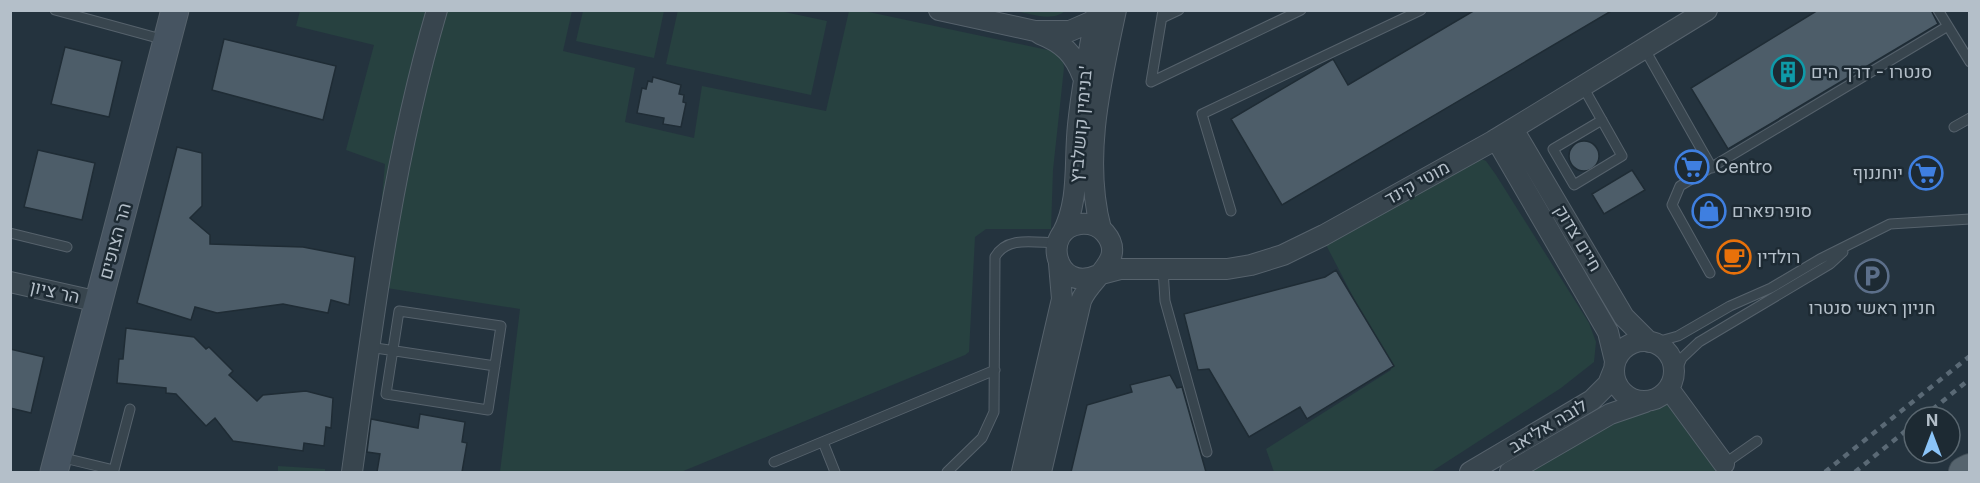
<svg xmlns="http://www.w3.org/2000/svg" width="1980" height="483" viewBox="0 0 1980 483" font-family="Inter,Heebo,sans-serif">
<style>
.green{fill:#274140}
.building{fill:#4d5d69;stroke:#1f2c35;stroke-width:1.5}
.lines{fill:none;stroke-linecap:round;stroke-linejoin:round}
.lane-casing{stroke:#56626c;stroke-width:11}
.street-casing{stroke:#56626c;stroke-width:22}
.secondary-casing{stroke:#56626c;stroke-width:29}
.primary-casing{stroke:#414e57;stroke-width:32}
.lane{stroke:#38454e;stroke-width:9}
.street{stroke:#38454e;stroke-width:20}
.secondary{stroke:#465461;stroke-width:27}
.primary{stroke:#56646e;stroke-width:30}
.rail{stroke:#5a6975;stroke-width:4.5;stroke-dasharray:6 6;stroke-linecap:butt}
.labels{text-anchor:middle;stroke-width:5;stroke-linejoin:round;paint-order:stroke}
.poi-label{font-size:18px;fill:#b4bfc9;stroke:#1d2a33;text-anchor:start}
.street-label{font-size:18px;fill:#b4bfc9;stroke:#1d2a33}
</style>
<rect width="100%" height="100%" fill="#24333e"/>
<!-- green -->
<path class="green" d="M678 10 780 11 827 21 811 95 666 64Z
M300 11H572L563 51 635 68 625 122 694 138 702 86 826 111 849 11H864L1062 53 1064 68 1053 170 1051 229H986L975 237 969 352 965 355 681 472H500L520 309 374 286 385 164 346 150 374 45 296 26Z
M583 11H664L654 58 576 41Z
M1016 11 1065 10V11C1052 22 1031 14 1016 11Z
M1477 157 1486 161 1496 175 1589 323 1596 342 1594 362 1561 388 1431 472H1274L1266 449 1391 370 1323 239Z
M1676 404 1723 472H1520L1616 417 1647 407Z
M278 466 325 469V472H278Z"/>
<!-- building -->
<path class="building" d="M1475 10H1613L1282 205 1231 119 1333 59 1348 85Z
M1818 10H1931L1938 24 1728 149 1691 88Z
M224 39 336 66 323 120 212 90Z
M65 47 122 61 109 117 51 104Z
M653 77 681 85 679 94 684 95 683 102 686 103 681 127 663 124 664 118 637 113 642 88 646 89 648 81 652 82Z
M1569 156a15 15 0 1 1 30 0a15 15 0 1 1-30 0Z
M177 147 202 153V206L190 218 210 235V244L303 247 355 257 349 305 331 300 328 313 283 304 217 313 195 307 191 320 137 303Z
M38 150 95 163 82 220 24 207Z
M1632 170 1645 190 1604 214 1592 194Z
M1336 270 1394 366 1307 419 1300 407 1249 437 1209 369 1198 370 1184 314 1325 277Z
M126 328 194 337 206 349 209 347 233 371 229 375 257 401 263 395 306 391 333 398 331 428 326 427 324 446 304 443 303 451 233 441 215 418 206 426 176 394 166 393V388L117 383 119 359H123Z
M10 349 44 357 31 413 10 408Z
M1170 375 1177 388 1182 387 1206 472H1071L1087 405 1132 392 1130 385Z
M420 414 465 422 462 442 467 443 462 472H377L380 454 367 452 371 419 418 428Z"/>
<g class="lines">
<!-- lane casing -->
<g class="lane-casing">
<path id="lane" d="M55 10 165 40
M1163 10 1151 82 1301 10
M1938 10 1970 62
M1162 18 1179 10
M1644 48 1712 168
M1582 85 1622 156 1574 185 1553 149 1602 120
M1954 127 1970 118
M1231 211 1202 114 1421 10
M10 233 67 247
M1163 269 1165 301 1207 452
M1710 273 1672 205 1680 186 1948 26
M399 311 501 326 488 410 386 394Z
M1653 343 1678 336 1730 306 1771 288 1820 259 1890 224 1970 219
M369 347 495 366
M1674 376 1682 358 1699 342 1830 264 1843 252
M823 442 835 472
M60 457 114 470 130 409
M774 462 995 370
M1724 464 1757 441
M947 472 982 438 994 412 995 257C1007 235 1036 243 1058 243"/>
</g>
<!-- street casing -->
<g class="street-casing">
<path id="street" d="M939 10 1035 31H1070L1095 20
M1040 34C1063 43 1074 54 1083 77
M1513 129 1624 317 1649 342
M1496 139 1608 332 1615 361
M1101 229C1082 158 1101 81 1116 10
M1062 234C1080 201 1074 162 1078 125 1082 86 1089 49 1097 10
M1101 274 1120 269H1227L1251 265 1283 255 1324 235 1493 141 1707 10
M10 282 99 302
M1614 371a30 30 0 1 1 60 0a30 30 0 1 1-60 0Z
M1669 389 1724 464
M352 472C373 318 393 160 437 10
M1022 472 1062 299 1059 264
M1041 472 1081 301C1089 278 1128 260 1105 233 1099 226 1090 223 1080 224 1040 229 1055 295 1098 275
M1470 472 1592 400 1608 384 1614 369
M1510 472 1610 414 1645 402"/>
</g>
<!-- secondary casing -->
<g class="secondary-casing">
<path id="secondary" d="M54 472 175 10"/>
</g>
<!-- primary casing -->
<g class="primary-casing">
<path id="primary" d="M1964 472 1970 469"/>
</g>
<!-- lane -->
<use href="#lane" class="lane"/>
<!-- street -->
<use href="#street" class="street"/>
<!-- secondary -->
<use href="#secondary" class="secondary"/>
<!-- primary -->
<use href="#primary" class="primary"/>
<!-- rail -->
<path class="rail" d="M1923 417 1970 379
M1825 472 1970 356
M1855 472 1914 424"/>
</g>
<!-- icons -->
<defs>
<g id="building-ring" transform="scale(1.725)"><circle r="9.5" fill="#1d2a33" stroke="#0f9aa8" stroke-width="1.5"/><path d="M-4-6H4V6H1V3H-1V6H-4ZM-2.5-4.3h1.7v1.8h-1.7ZM.8-4.3h1.7v1.8H.8ZM-2.5-1h1.7V.8h-1.7ZM.8-1h1.7V.8H.8Z" fill="#0f9aa8"/></g>
<g id="supermarket-ring" transform="scale(1.725)"><circle r="9.5" fill="#1d2a33" stroke="#3f7fe0" stroke-width="1.5"/><path d="M-6-5.5h2.5l.6 2H6L4.5 2H-2.5L-4.4-4H-6ZM-1.5 3.2a1.3 1.3 0 1 0 .1 0ZM3 3.2a1.3 1.3 0 1 0 .1 0Z" fill="#3f7fe0"/></g>
<g id="shop-ring" transform="scale(1.725)"><circle r="9.5" fill="#1d2a33" stroke="#3f7fe0" stroke-width="1.5"/><path d="M-5-2.5h2.3a2.7 3.5 0 0 1 5.4 0H5L5.5 6h-11ZM-1.5-2.5h3a1.5 2.3 0 0 0-3 0Z" fill="#3f7fe0"/></g>
<g id="cafe-ring" transform="scale(1.725)"><circle r="9.5" fill="#1d2a33" stroke="#e8710a" stroke-width="1.5"/><path d="M-5.5-4.5H6V0H3Q3 3.5 0 3.5H-2.5Q-5.5 3.5-5.5 0ZM3-3.2v2h1.7v-2ZM-6 4.5H4V6H-6Z" fill="#e8710a"/></g>
<g id="parking-ring" transform="scale(1.725)"><circle r="9.5" fill="#1d2a33" stroke="#5c6f8a" stroke-width="1.5"/><path d="M-3.5-5.5H1a3.5 3.5 0 0 1 0 7H-1V5.5H-3.5ZM-1-3.4V-.6H.8a1.4 1.4 0 0 0 0-2.8Z" fill="#5c6f8a"/></g>
</defs>
<g fill-rule="evenodd">
<use href="#building-ring" x="1788" y="72"/>
<use href="#supermarket-ring" x="1692" y="167"/>
<use href="#supermarket-ring" x="1926" y="173"/>
<use href="#shop-ring" x="1709" y="211"/>
<use href="#cafe-ring" x="1734" y="257"/>
<use href="#parking-ring" x="1872" y="276"/>
</g>
<g class="labels">
<!-- poi labels -->
<g class="poi-label">
<text x="1811" y="78">סנטרו - דרך הים</text>
<text x="1715" y="173">Centro</text>
<text x="1903" y="179" text-anchor="end">יוחננוף</text>
<text x="1732" y="217">סופרפארם</text>
<text x="1757" y="263">רולדין</text>
<text x="1872" y="314" text-anchor="middle">חניון ראשי סנטרו</text>
</g>
<!-- street labels -->
<g class="street-label">
<text transform="translate(1081 124) rotate(-85)" y="6">בנימין קושלביץ'</text>
<text transform="translate(1417 183) rotate(-29)" y="6">מוטי קינד</text>
<text transform="translate(1578 238) rotate(59)" y="6">חיים צדוק</text>
<text transform="translate(115 241) rotate(-75)" y="6">הר הצופים</text>
<text transform="translate(55 292) rotate(13)" y="6">הר ציון</text>
<text transform="translate(1548 426) rotate(-31)" y="6">לובה אליאב</text>
</g>
</g>
<!-- border -->
<rect width="1980" height="483" fill="none" stroke="#b4bfc9" stroke-width="24"/>
<!-- north arrow -->
<g transform="translate(1932 435)"><circle r="28" fill="#1d2a33" stroke="#59666f" stroke-width="1.5"/>
<path d="M0-4.5L10 22L0 15L-10 22Z" fill="#8bc4f8"/>
<text y="-9" font-size="16" font-weight="bold" text-anchor="middle" fill="#b4bfc9">N</text>
</g>
</svg>
